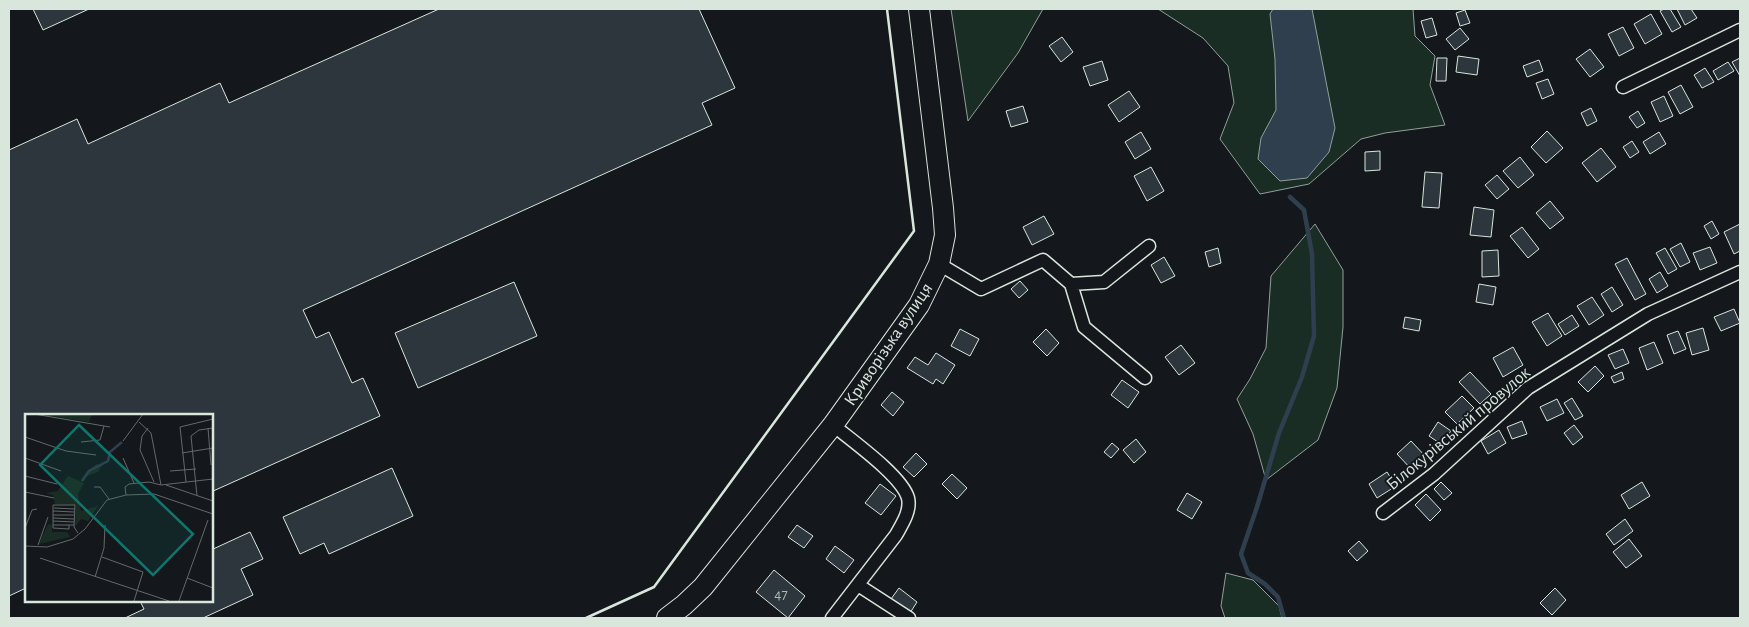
<svg xmlns="http://www.w3.org/2000/svg" width="1749" height="627" viewBox="0 0 1749 627" font-family="'Alegreya Sans',sans-serif">
<style>
.green{fill:#1a2d24;stroke:#939e99}
.water{fill:#2f3f4d;stroke:#939e99}
.lines{fill:none;stroke-linecap:round;stroke-linejoin:round}
.stream{stroke:#2f3f4d;stroke-width:4.5}
.building{fill:#2c363c;stroke:#d8e6dc}
.minor-casing{stroke:#d8e6dc;stroke-width:15}
.primary-casing{stroke:#d8e6dc;stroke-width:22}
.minor{stroke:#14181c;stroke-width:12}
.primary{stroke:#14181c;stroke-width:20}
.wall{stroke:#d8e6dc;stroke-width:2.5}
.labels{text-anchor:middle;stroke-width:4;stroke-linejoin:round;paint-order:stroke}
.number-label{font-size:15px;fill:#adbab4}
.street-label{font-size:18px;fill:#d8e6dc;stroke:#14181c}
.inset-river{fill:none;stroke:#2f3f4d;stroke-width:2.5}
.inset-road{fill:none;stroke:#626a69;stroke-width:1}
.view{fill:#0f766e;fill-opacity:0.15;stroke:#0f766e;stroke-width:2.5}
.inset-edge{fill:none;stroke:#d8e6dc;stroke-width:2.5}
</style>
<rect width="100%" height="100%" fill="#14181c"/>
<!-- green -->
<path class="green" d="M951 9H1043L1018 53 968 121Z
M1158 9H1413L1415 36 1435 56 1430 85 1445 125 1385 133 1361 139 1309 184 1260 194 1220 139 1234 103 1228 66 1203 38Z
M1315 224 1343 270V327L1337 388 1318 440 1266 480 1253 434 1237 399 1250 379 1266 348 1271 276Z
M1226 573 1253 580 1279 606 1282 618H1225L1221 606Z"/>
<!-- water -->
<path class="water" d="M1273 9H1312L1335 128 1329 152 1307 178 1280 181 1258 159 1261 138 1276 110 1275 59 1270 14Z"/>
<g class="lines">
<!-- stream -->
<path class="stream" d="M1284 618 1278 597 1265 584 1248 573 1241 554 1257 507 1279 433 1302 377 1314 336 1312 254 1304 210 1290 197"/>
</g>
<!-- building -->
<path class="building" d="M33 9H89L43 30Z
M439 9H699L735 88 702 103 712 125 303 310 316 338 329 332 352 383 363 378 380 416 211 492V416H26V576L25 577 26 588 9 596V150L77 119 88 144 220 83 229 103Z
M1664 9H1670L1681 27 1672 32 1660 11Z
M1677 9H1691L1697 18 1685 25Z
M1465 10 1470 23 1460 26 1456 13Z
M1651 14 1662 34 1645 44 1634 24Z
M1432 18 1437 35 1426 38 1421 21Z
M1623 27 1634 48 1619 56 1608 34Z
M1460 28 1469 39 1455 50 1446 39Z
M1062 37 1073 52 1061 62 1049 46Z
M1590 49 1604 67 1590 77 1576 59Z
M1458 56 1479 59 1477 75 1456 72Z
M1437 58H1447L1446 81H1436Z
M1740 58V76L1732 62Z
M1539 60 1543 71 1527 77 1523 66Z
M1102 61 1108 80 1090 86 1083 67Z
M1728 62 1734 71 1718 80 1713 71Z
M1705 68 1714 82 1702 88 1694 75Z
M1548 79 1554 94 1542 99 1536 83Z
M1681 85 1693 107 1680 114 1668 92Z
M1129 91 1140 107 1119 122 1108 105Z
M1664 96 1673 116 1660 122 1651 102Z
M1023 106 1028 122 1011 127 1006 111Z
M1591 108 1597 121 1587 126 1581 113Z
M1638 111 1645 123 1637 128 1629 117Z
M1547 131 1563 148 1546 163 1531 147Z
M1141 132 1151 149 1135 159 1125 142Z
M1659 132 1666 144 1650 154 1643 142Z
M1632 141 1639 152 1630 158 1623 147Z
M1601 148 1616 167 1597 182 1582 163Z
M1380 151V170L1365 171V152Z
M1520 157 1534 175 1518 188 1503 171Z
M1151 167 1164 191 1147 201 1134 176Z
M1425 172 1442 173 1439 208 1422 207Z
M1497 175 1509 189 1497 199 1485 185Z
M1550 201 1564 218 1550 229 1536 213Z
M1474 207 1494 210 1491 237 1470 235Z
M1044 216 1054 234 1032 245 1023 227Z
M1712 221 1719 234 1711 239 1704 226Z
M1740 224V251L1734 254 1724 232Z
M1522 227 1539 249 1528 258 1510 236Z
M1681 243 1690 262 1680 267 1670 249Z
M1710 247 1717 263 1700 270 1693 253Z
M1218 248 1221 263 1209 267 1205 252Z
M1665 248 1677 269 1668 274 1656 253Z
M1498 250 1499 276 1482 277V251Z
M1164 257 1175 276 1161 283 1151 265Z
M1627 258 1646 294 1635 300 1615 264Z
M1660 272 1668 286 1657 293 1649 279Z
M1020 281 1028 290 1019 298 1011 289Z
M514 282 537 336 418 388 395 333Z
M1479 284 1496 287 1493 305 1476 302Z
M1612 287 1623 305 1612 312 1601 294Z
M1592 297 1604 315 1589 325 1577 306Z
M1734 309 1740 323 1721 331 1714 317Z
M1548 313 1562 336 1547 346 1532 322Z
M1572 315 1579 326 1565 335 1558 324Z
M1405 317 1421 320 1419 331 1403 328Z
M1703 328 1709 350 1692 355 1686 333Z
M960 329 979 339 970 356 951 346Z
M1046 329 1059 343 1047 356 1033 342Z
M1678 331 1686 349 1674 354 1667 335Z
M1654 342 1663 363 1647 370 1639 348Z
M1181 345 1195 363 1179 375 1165 357Z
M1513 347 1523 365 1503 377 1493 358Z
M1623 349 1629 363 1615 369 1608 355Z
M936 353 955 365 943 384 936 379 933 384 907 368 915 357 928 365Z
M1595 366 1604 376 1588 392 1578 382Z
M1470 372 1491 394 1480 404 1459 382Z
M1622 372 1624 379 1614 383 1611 377Z
M1122 380 1139 392 1128 408 1111 395Z
M892 392 904 402 893 416 881 405Z
M1462 396 1474 408 1457 424 1445 412Z
M1572 398 1583 416 1575 420 1564 403Z
M1557 399 1564 413 1547 421 1540 407Z
M1522 421 1527 434 1512 439 1507 427Z
M1438 422 1451 431 1441 444 1429 436Z
M1574 425 1583 437 1573 445 1564 433Z
M1499 430 1506 443 1488 454 1481 441Z
M1136 439 1146 452 1134 463 1123 450Z
M1411 441 1427 458 1413 471 1397 454Z
M1112 443 1119 449 1111 458 1104 452Z
M916 453 927 464 914 477 903 467Z
M392 468 413 516 329 554 324 543 300 554 283 517Z
M1387 472 1396 486 1377 498 1369 484Z
M952 474 967 488 957 499 942 484Z
M1441 482 1452 493 1444 500 1434 489Z
M1642 482 1650 496 1629 509 1621 495Z
M880 484 896 496 881 515 865 503Z
M1187 493 1202 502 1192 519 1177 510Z
M1426 494 1441 510 1430 521 1415 505Z
M1625 519 1633 531 1614 545 1606 534Z
M797 525 813 536 804 548 788 537Z
M250 532 263 559 241 569 253 595 203 618H125L144 609 140 601H211V550Z
M1629 539 1642 556 1626 568 1613 552Z
M1359 541 1368 551 1357 561 1348 551Z
M835 546 854 560 844 573 826 559Z
M774 570 805 596 788 618 756 592Z
M899 588 917 602 910 613 891 599Z
M1555 588 1566 600 1552 615 1540 603Z"/>
<g class="lines">
<!-- minor casing -->
<g class="minor-casing">
<path id="minor" d="M1623 87 1740 30
M939 264 981 289 1043 260 1071 284 1104 282 1149 246
M1071 284 1084 327 1145 378
M1383 513 1434 474 1528 388 1648 314 1740 272
M858 585 909 618
M832 618 896 535C902 524 911 511 908 498 902 476 851 440 833 425"/>
</g>
<!-- primary casing -->
<g class="primary-casing">
<path id="primary" d="M667 618 684 605 703 587 833 425 919 305 939 264 945 235 943 208 919 9"/>
</g>
<!-- minor -->
<use href="#minor" class="minor"/>
<!-- primary -->
<use href="#primary" class="primary"/>
<!-- wall -->
<path class="wall" d="M586 618 654 587 914 231 887 9"/>
</g>
<g class="labels">
<!-- number labels -->
<g class="number-label">
<text x="781" y="599">47</text>
</g>
<!-- street labels -->
<g class="street-label">
<text transform="translate(888 344) rotate(-56)" y="6">Криворізька вулиця</text>
<text transform="translate(1458 428) rotate(-40)" y="6">Білокурівський провулок</text>
</g>
</g>
<!-- overview -->
<g transform="translate(25 414)">
<rect width="188" height="188" fill="#14181c"/>
<path d="M13 0H67L64 8ZM71 50 77 51 73 58 57 64ZM43 62 59 69 53 80 56 97 73 92 63 107 56 105 50 113 51 91 30 90 28 81 21 79 33 77ZM23 110 27 111V118H42L45 123 14 130Z" fill="#1a2d24"/>
<path class="inset-river" d="M57 67 64 57 83 47 85 38 97 28"/>
<path class="inset-road" d="M9 0 85 13M114 8 126 19 136 71M123 14 117 22 115 36 129 68M183 14 186 51M166 22 172 82M166 22 174 16 188 14M0 23 41 37 71 41M98 27 118 0M56 28 75 26 79 12M157 39 188 34M0 44 36 57M98 44 109 69M145 57 171 55M0 62 32 70M161 68 155 13 188 5M141 71 188 87M69 73H75L84 85M0 78 29 84M101 81 100 73 104 70 124 68 136 71 188 65M29 94 50 95M28 97 49 98M28 101H49M28 104 49 105M28 107 49 108M28 111H49M44 111V115L28 114V91H50L49 113 53 119M0 114 7 96 12 95M13 131 23 103M0 132 22 133 48 125 60 115 82 86 101 81 129 80 188 100M77 143 118 158 109 187M15 144 144 187M70 163 79 134 80 111M162 164 188 174M154 187 183 106"/>
<path class="view" d="M54 11 168 120 128 161 15 51Z"/>
<rect width="188" height="188" class="inset-edge"/>
</g>
<!-- border -->
<rect width="1749" height="627" fill="none" stroke="#d8e6dc" stroke-width="20"/>
</svg>
